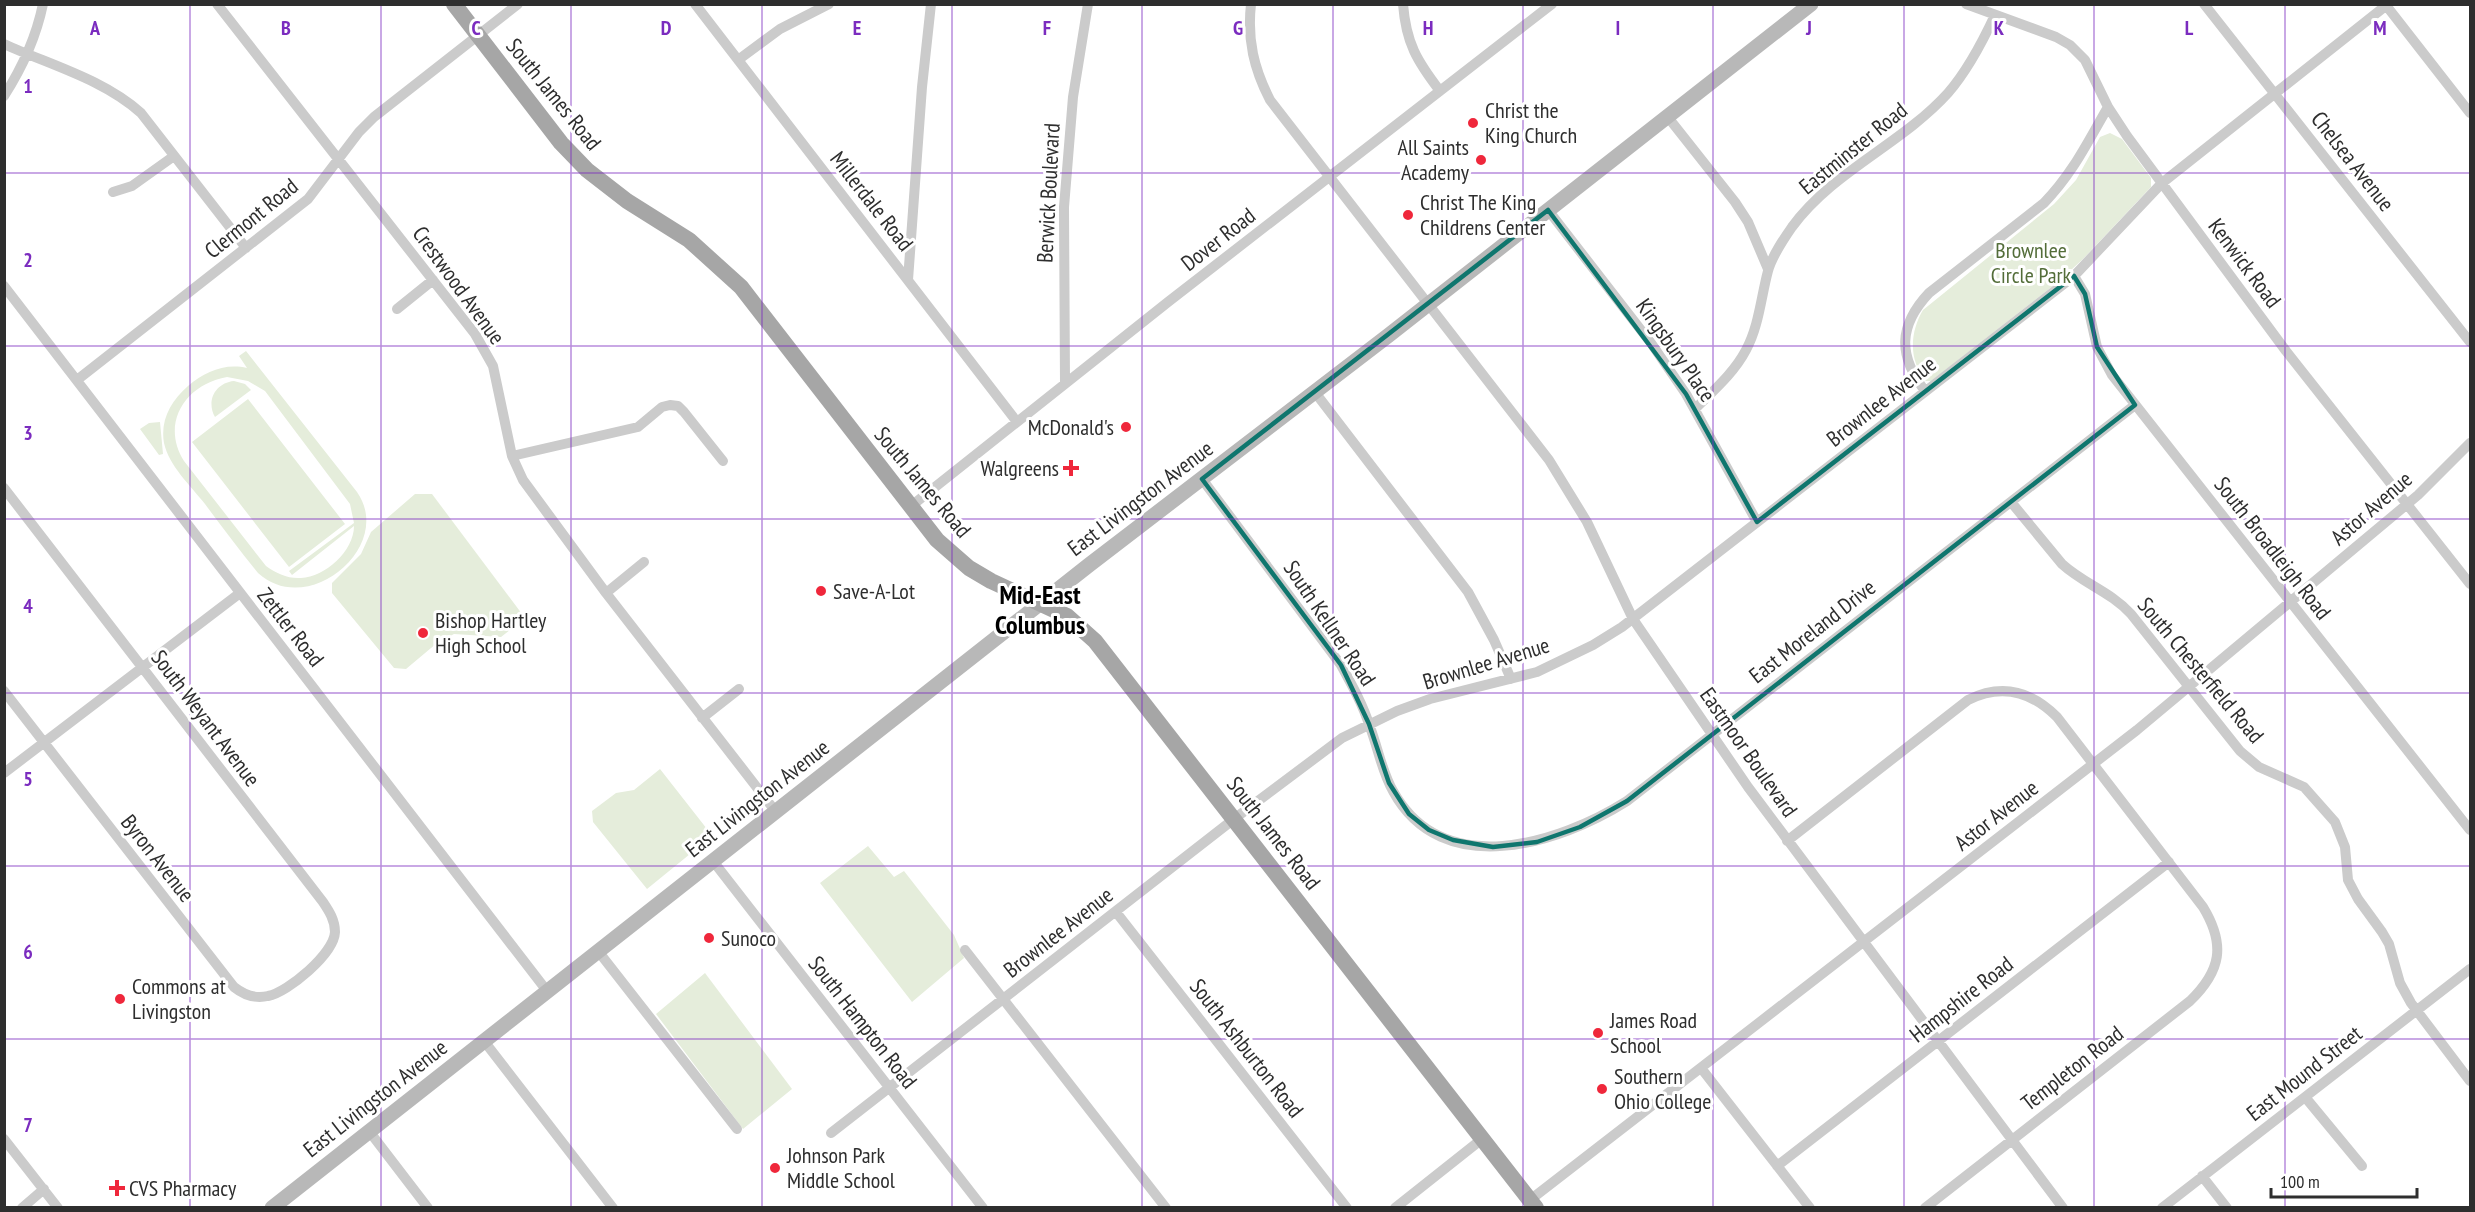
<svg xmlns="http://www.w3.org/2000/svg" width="2475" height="1212" viewBox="0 0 2475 1212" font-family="'PT Sans Narrow',sans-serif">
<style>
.green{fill:#e5eddb;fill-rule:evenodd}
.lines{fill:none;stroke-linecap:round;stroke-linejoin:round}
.minor{stroke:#cbcbcb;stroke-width:10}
.secondary{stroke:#b8b8b8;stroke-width:15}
.primary{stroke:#a6a6a6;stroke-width:16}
.marked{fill:none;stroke:#0f766e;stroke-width:4.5;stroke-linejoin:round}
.grid{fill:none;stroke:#7b2cbf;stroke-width:1.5;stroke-opacity:0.55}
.poi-dot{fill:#ef273b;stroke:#fff;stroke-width:2}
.labels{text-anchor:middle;stroke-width:6;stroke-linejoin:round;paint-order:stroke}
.street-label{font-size:22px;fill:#2e2e2e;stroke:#fff}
.poi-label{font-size:22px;fill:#2e2e2e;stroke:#fff;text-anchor:start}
.park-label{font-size:22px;fill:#536d39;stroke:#fff}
.quarter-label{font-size:26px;font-weight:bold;fill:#000;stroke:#fff}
.grid-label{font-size:20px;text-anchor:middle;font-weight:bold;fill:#7b2cbf;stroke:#fff;stroke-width:6;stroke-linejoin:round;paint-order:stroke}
</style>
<rect width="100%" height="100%" fill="#fff"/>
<!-- green -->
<path class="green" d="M2110 133 2122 139 2151 178V187L2083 259 2058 282 1931 381H1926C1908 360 1910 332 1923 310L2054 204 2076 180 2100 137Z
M246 351 357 492C395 546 308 619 258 573 240 551 222 527 205 504 191 486 169 466 164 443 160 420 171 401 188 386 205 372 224 363 247 368L239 356ZM227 377 248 381 265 391 350 504 354 523 289 571 292 575 354 526C354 551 325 577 301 578 288 579 276 573 266 566L184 461C160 423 186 384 227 377Z
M234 381 245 384 251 390 215 417C206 401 215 383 234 381Z
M248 399 345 524 289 567 192 442Z
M160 422 163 454 159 455 140 429 149 423Z
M415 494H432L525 618 501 637 454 634 437 643 406 669 394 668 332 593V583L361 554 371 532Z
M660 769 707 829 706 841 647 889 593 822 592 811 616 793 634 790Z
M868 846 894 877 904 871 954 935 964 958 912 1002 820 883Z
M705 973 792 1089 743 1129 656 1014Z"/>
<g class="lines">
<!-- minor -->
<path class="minor" d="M217 4 475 334 493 366 512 456 523 480 606 593 776 812
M695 4 1017 422
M1251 4C1247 40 1254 69 1270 100L1549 460 1587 522 1633 619 1748 787 2063 1208
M1403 4C1406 43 1417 61 1440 91
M1966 4 2056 37 2070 45 2085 60 2108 107 2127 136 2286 351 2470 584
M2204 4 2470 342
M2385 4 2470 113
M4 44C50 65 103 79 141 113L246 248
M738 60 780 29 829 4
M4 96C22 68 36 38 43 4
M1667 116 1735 202 1748 222 1768 269
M113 192 132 186 174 156
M1548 210 1651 343 1686 394 1757 522
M2074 276 2085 294 2097 347 2112 375 2470 830
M908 280 922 87 931 4
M4 286 547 991
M397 309 433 280
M77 380 308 199 359 132 374 117 518 4
M1065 384 1064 207 1073 97 1088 4
M1314 391 1468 592 1494 640 1511 679
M1925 391C1898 356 1898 326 1929 293L2044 203C2073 173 2087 143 2108 107
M1695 409C1713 391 1734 373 1746 350 1759 326 1761 297 1768 271 1772 256 1783 240 1792 227 1833 171 1902 144 1948 93 1968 70 1982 43 1995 15
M512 456 638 427 662 407 670 405 678 406 684 412 723 461
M1202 479 1341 665C1352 685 1363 705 1370 727 1378 748 1382 772 1393 791 1442 881 1559 844 1627 801L2135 405
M4 488 323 902C329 911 335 920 335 932 334 954 288 992 268 996 255 999 244 995 234 987L4 691
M2011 502 2062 564C2084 584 2111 592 2131 614L2240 751 2259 767 2304 787 2335 822 2345 847 2348 880 2358 899 2382 932 2389 944 2400 983 2411 1003 2470 1081
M910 507 1168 302 1552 4
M606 593 644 562
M702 718 739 689
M4 773 240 593
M1787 841 1968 700C2002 683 2031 691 2057 717L2203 907C2226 945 2221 971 2190 1001L1925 1208
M713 861 983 1208
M1116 912 1347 1208
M965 950 1166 1208
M598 951 737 1129
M484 1041 613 1208
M1701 1068 1810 1208
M2305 1097 2362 1166
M369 1131 428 1208
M831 1133 1234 819 1342 738 1397 711 1430 699 1537 672 1593 645 1622 627 2074 276 2162 183 2388 4
M4 1139 58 1208
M1777 1166 2169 862
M2202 1176 2227 1208
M1530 1200 2137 730 2418 495 2470 443
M22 1208 44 1189
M1395 1208 1482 1139
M2162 1208 2470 969"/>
<!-- secondary -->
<path class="secondary" d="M272 1208 1089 565 1389 335 1811 4"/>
<!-- primary -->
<path class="primary" d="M454 4 561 143 587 170 627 201 689 240 741 287 937 540 969 568 991 581 1067 616 1095 641 1536 1208"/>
</g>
<!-- marked area -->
<path class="marked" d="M1548 210 1686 394 1757 522 2074 276 2085 294 2097 347 2135 405 1627 801 1580 827 1537 842 1493 847 1453 840 1429 830 1409 814 1389 783 1369 724 1341 665 1202 479Z"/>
<!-- grid -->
<path class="grid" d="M190 4V1208M381 4V1208M571 4V1208M762 4V1208M952 4V1208M1142 4V1208M1333 4V1208M1523 4V1208M1713 4V1208M1904 4V1208M2094 4V1208M2285 4V1208M4 173H2470M4 346H2470M4 519H2470M4 693H2470M4 866H2470M4 1039H2470"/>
<!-- markers -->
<g class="poi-dot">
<circle cx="1473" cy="123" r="6"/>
<circle cx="1481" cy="160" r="6"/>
<circle cx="1408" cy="215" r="6"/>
<circle cx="1126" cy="427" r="6"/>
<path d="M1068 459h6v6h6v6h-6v6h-6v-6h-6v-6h6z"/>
<circle cx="821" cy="591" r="6"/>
<circle cx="423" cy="633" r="6"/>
<circle cx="709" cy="938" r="6"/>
<circle cx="120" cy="999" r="6"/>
<circle cx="1598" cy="1033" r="6"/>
<circle cx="1602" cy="1089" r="6"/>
<circle cx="775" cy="1168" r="6"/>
<path d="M114 1179h6v6h6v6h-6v6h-6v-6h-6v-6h6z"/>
</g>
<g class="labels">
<!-- street labels -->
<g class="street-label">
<text transform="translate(554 94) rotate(51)" y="8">South James Road</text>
<text transform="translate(1853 148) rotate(-39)" y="8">Eastminster Road</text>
<text transform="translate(2353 161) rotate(52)" y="8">Chelsea Avenue</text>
<text transform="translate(1048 193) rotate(-87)" y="8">Berwick Boulevard</text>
<text transform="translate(872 201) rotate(52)" y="8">Millerdale Road</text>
<text transform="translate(251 218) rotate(-39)" y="8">Clermont Road</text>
<text transform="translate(1218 239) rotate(-38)" y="8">Dover Road</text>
<text transform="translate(2245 263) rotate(53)" y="8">Kenwick Road</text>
<text transform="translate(459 285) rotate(54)" y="8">Crestwood Avenue</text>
<text transform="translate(1676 350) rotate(55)" y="8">Kingsbury Place</text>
<text transform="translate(1881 401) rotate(-38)" y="8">Brownlee Avenue</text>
<text transform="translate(923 482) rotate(50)" y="8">South James Road</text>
<text transform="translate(1140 498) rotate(-37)" y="8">East Livingston Avenue</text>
<text transform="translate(2371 508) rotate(-41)" y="8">Astor Avenue</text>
<text transform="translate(2273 548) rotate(52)" y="8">South Broadleigh Road</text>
<text transform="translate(1330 623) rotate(56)" y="8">South Kellner Road</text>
<text transform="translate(291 627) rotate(52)" y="8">Zettler Road</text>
<text transform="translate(1812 631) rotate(-38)" y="8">East Moreland Drive</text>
<text transform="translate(1486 663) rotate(-17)" y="8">Brownlee Avenue</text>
<text transform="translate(2201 670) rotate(50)" y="8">South Chesterfield Road</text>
<text transform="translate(206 718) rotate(53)" y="8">South Weyant Avenue</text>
<text transform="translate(1749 752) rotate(55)" y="8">Eastmoor Boulevard</text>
<text transform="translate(757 798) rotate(-38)" y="8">East Livingston Avenue</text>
<text transform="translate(1996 815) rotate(-38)" y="8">Astor Avenue</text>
<text transform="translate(1274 833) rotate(52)" y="8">South James Road</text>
<text transform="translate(158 858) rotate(52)" y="8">Byron Avenue</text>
<text transform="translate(1058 932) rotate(-38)" y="8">Brownlee Avenue</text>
<text transform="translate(1961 999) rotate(-38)" y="8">Hampshire Road</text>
<text transform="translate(863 1022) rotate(52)" y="8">South Hampton Road</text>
<text transform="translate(1247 1048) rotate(52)" y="8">South Ashburton Road</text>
<text transform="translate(2072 1068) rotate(-38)" y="8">Templeton Road</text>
<text transform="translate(2304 1073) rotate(-38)" y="8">East Mound Street</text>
<text transform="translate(375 1098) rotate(-38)" y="8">East Livingston Avenue</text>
</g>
<!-- poi labels -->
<g class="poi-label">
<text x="1485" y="118">Christ the<tspan x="1485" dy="25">King Church</tspan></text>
<text x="1469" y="155" text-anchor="end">All Saints<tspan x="1469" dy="25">Academy</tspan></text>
<text x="1420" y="210">Christ The King<tspan x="1420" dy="25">Childrens Center</tspan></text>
<text x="1114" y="435" text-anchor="end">McDonald's</text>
<text x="1059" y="476" text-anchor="end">Walgreens</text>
<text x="833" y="599">Save-A-Lot</text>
<text x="435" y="628">Bishop Hartley<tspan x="435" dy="25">High School</tspan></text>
<text x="721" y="946">Sunoco</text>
<text x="132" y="994">Commons at<tspan x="132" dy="25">Livingston</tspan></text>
<text x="1610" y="1028">James Road<tspan x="1610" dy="25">School</tspan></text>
<text x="1614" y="1084">Southern<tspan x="1614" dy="25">Ohio College</tspan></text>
<text x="787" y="1163">Johnson Park<tspan x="787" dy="25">Middle School</tspan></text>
<text x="129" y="1196">CVS Pharmacy</text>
</g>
<!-- park labels -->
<g class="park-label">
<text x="2031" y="258">Brownlee<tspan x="2031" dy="25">Circle Park</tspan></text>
</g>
<!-- quarter labels -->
<g class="quarter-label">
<text x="1040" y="604">Mid-East<tspan x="1040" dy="30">Columbus</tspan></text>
</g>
</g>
<g class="grid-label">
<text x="95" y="35">A</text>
<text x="286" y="35">B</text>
<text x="476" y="35">C</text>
<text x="666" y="35">D</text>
<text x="857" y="35">E</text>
<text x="1047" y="35">F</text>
<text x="1238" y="35">G</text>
<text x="1428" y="35">H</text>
<text x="1618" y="35">I</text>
<text x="1809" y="35">J</text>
<text x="1999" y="35">K</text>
<text x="2189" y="35">L</text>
<text x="2380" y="35">M</text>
<text x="28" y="93">1</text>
<text x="28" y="267">2</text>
<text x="28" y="440">3</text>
<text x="28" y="613">4</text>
<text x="28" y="786">5</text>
<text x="28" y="959">6</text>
<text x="28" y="1132">7</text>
</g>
<!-- border -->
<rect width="2475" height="1212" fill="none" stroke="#2e2e2e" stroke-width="12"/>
<!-- scale -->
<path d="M2271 1188v9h146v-9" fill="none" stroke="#2e2e2e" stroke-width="3"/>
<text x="2280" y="1188" font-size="18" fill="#2e2e2e" stroke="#ffffff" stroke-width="4.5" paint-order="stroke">100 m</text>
</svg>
